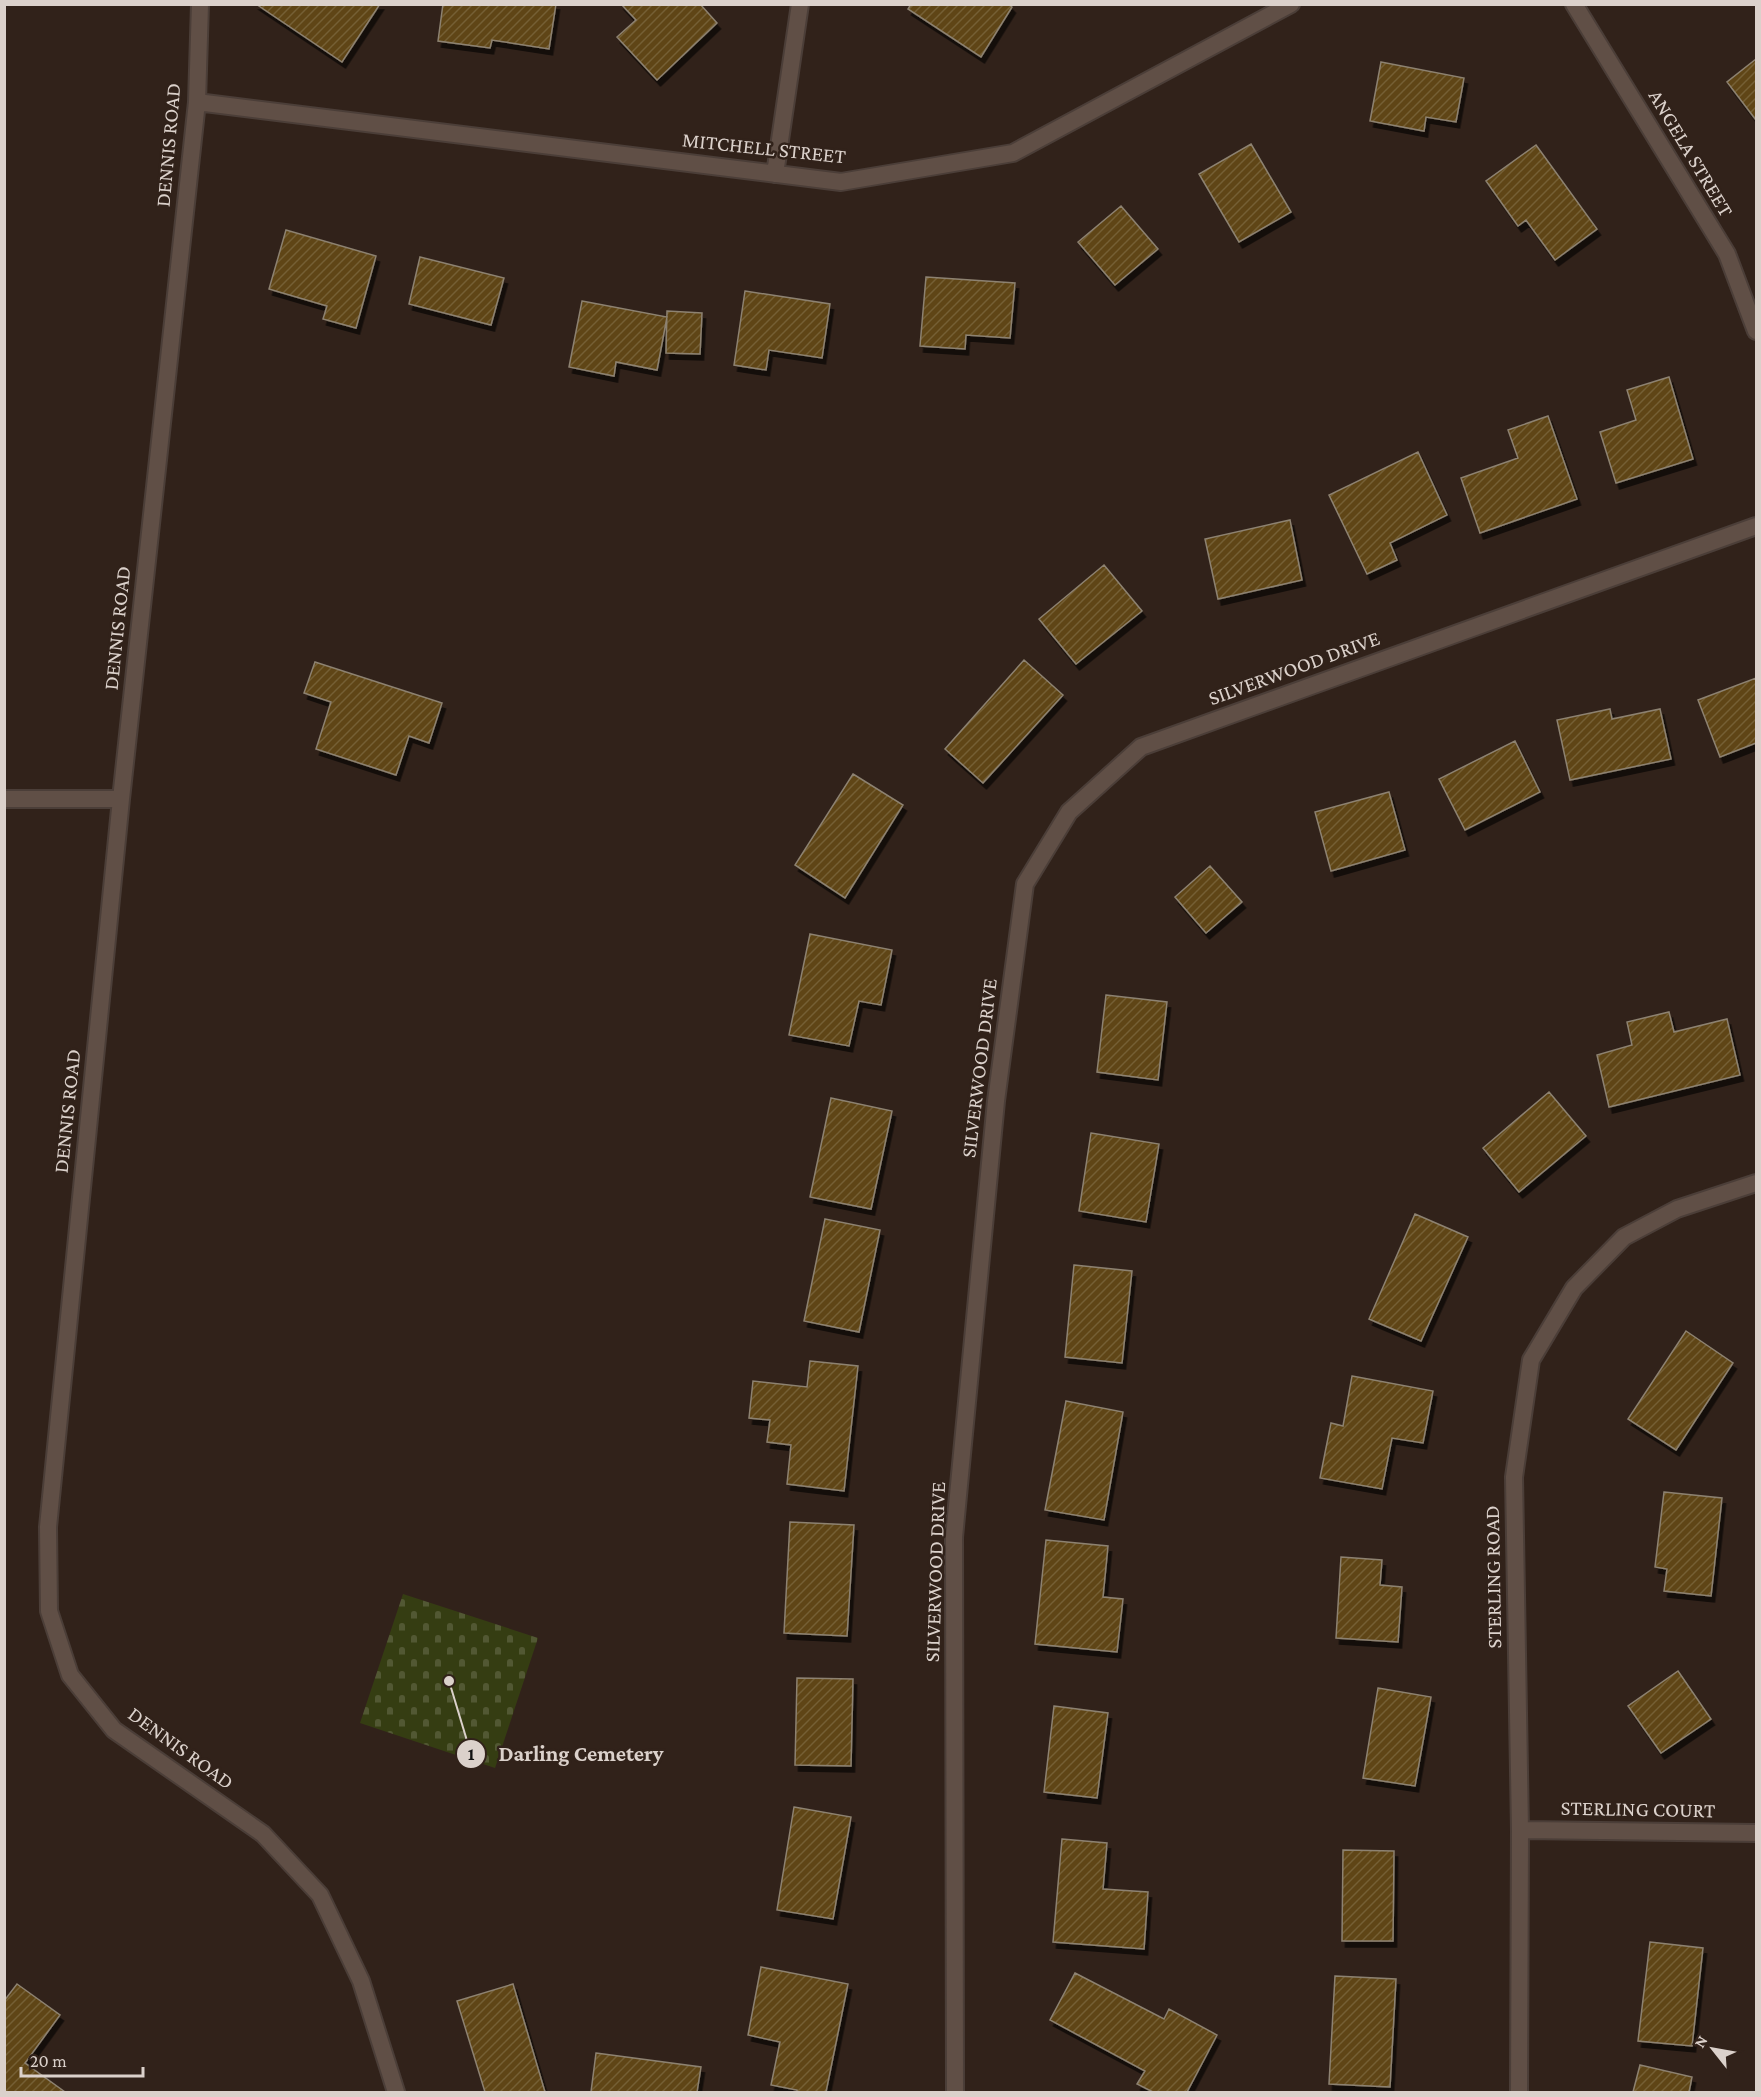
<svg xmlns="http://www.w3.org/2000/svg" width="1761" height="2097" viewBox="0 0 1761 2097" font-family="'Crimson Pro',serif">
<style>
.cemetery{fill:url(#cemetery-stones)}
.building{fill:url(#building-hatch);stroke:#8d8271;stroke-width:1.5;filter:url(#shadow)}
.lines{fill:none;stroke-linecap:round;stroke-linejoin:round}
.minor-casing{stroke:#4b3e38;stroke-width:20}
.minor{stroke:#604f46;stroke-width:16}
.labels{text-anchor:middle;stroke-width:5;stroke-linejoin:round;paint-order:stroke}
.street-label{font-size:21px;fill:#dbd1cb;stroke:#31221a}
.leader{fill:none;stroke:#dbd1cb;stroke-width:2}
.callout-dot{fill:#dbd1cb;stroke:#31221a;stroke-width:2}
.mark-label{font-size:18px;text-anchor:middle;font-weight:bold;fill:#111}
.callout-label{font-size:22px;text-anchor:middle;font-weight:bold;fill:#dbd1cb;stroke:#31221a;stroke-width:5;stroke-linejoin:round;paint-order:stroke}
</style>
<defs>
<pattern id="cemetery-stones" width="16" height="16" patternUnits="userSpaceOnUse" patternTransform="scale(1.5)"><rect width="16" height="16" fill="#353d12"/><path d="M2 7V4a2 2 0 0 1 4 0v3zM10 15v-3a2 2 0 0 1 4 0v3z" fill="#525833"/></pattern>
<pattern id="building-hatch" width="6" height="6" patternUnits="userSpaceOnUse" patternTransform="scale(1.5)"><rect width="6" height="6" fill="#5f4413"/><path d="M-1 1l2-2M0 6l6-6M5 7l2-2" fill="none" stroke="#755e34"/></pattern>
<filter id="shadow"><feDropShadow dx="3.5" dy="6" stdDeviation="0" flood-color="#0009"/></filter>
</defs>
<rect width="100%" height="100%" fill="#31221a"/>
<!-- cemetery -->
<path class="cemetery" d="M403 1594 538 1638 495 1768 360 1723Z"/>
<!-- building -->
<path class="building" d="M256 4H380L342 62Z
M443 4H556L549 49 492 40 490 48 438 41Z
M621 4H700L717 23 657 80 617 37 636 20Z
M911 4H1009L1012 7 981 57 908 9Z
M1756 59V120L1727 82Z
M1381 62 1464 78 1456 122 1426 117 1424 131 1370 121Z
M1251 144 1291 212 1239 242 1199 174Z
M1536 145 1597 229 1555 260 1526 220 1518 226 1486 181Z
M1121 206 1158 249 1115 285 1078 242Z
M286 230 376 256 356 328 323 319 327 306 269 289Z
M420 257 504 278 491 325 409 304Z
M926 277 1015 283 1010 338 966 335 965 349 920 346Z
M745 291 830 304 822 358 769 350 766 370 734 365Z
M582 301 667 317 657 370 616 362 614 376 569 367Z
M667 311 702 313 700 354 666 353Z
M1669 377 1693 459 1616 483 1600 432 1636 420 1627 390Z
M1548 416 1577 499 1480 533 1461 478 1518 458 1508 430Z
M1418 452 1447 515 1390 543 1397 560 1367 574 1329 495Z
M1290 520 1302 580 1218 599 1205 539Z
M1104 565 1142 611 1076 664 1039 619Z
M1024 660 1063 695 983 783 945 749Z
M315 662 442 703 429 743 409 736 396 775 316 749 331 702 304 693Z
M1756 678V743L1720 757 1698 700Z
M1610 709 1612 719 1660 709 1671 759 1570 780 1557 720Z
M1515 741 1540 792 1465 830 1439 779Z
M853 774 903 805 845 898 795 865Z
M1389 792 1405 850 1331 871 1315 812Z
M1210 866 1242 902 1206 933 1175 897Z
M810 934 892 950 881 1005 859 1001 849 1046 789 1035Z
M1106 995 1167 1002 1158 1080 1097 1072Z
M1669 1012 1674 1032 1727 1019 1740 1075 1609 1107 1597 1055 1632 1045 1627 1022Z
M1549 1092 1586 1136 1519 1192 1483 1148Z
M831 1098 892 1111 871 1209 810 1197Z
M1091 1133 1159 1144 1146 1222 1079 1211Z
M1415 1214 1468 1237 1421 1341 1369 1319Z
M825 1219 880 1230 859 1332 804 1321Z
M1074 1265 1132 1271 1122 1363 1065 1357Z
M1686 1331 1733 1363 1676 1450 1628 1419Z
M810 1361 858 1366 844 1491 787 1484 791 1445 767 1442 770 1420 749 1418 753 1381 807 1387Z
M1352 1376 1433 1391 1423 1443 1392 1438 1382 1489 1320 1478 1331 1423 1343 1426Z
M1066 1401 1123 1412 1104 1520 1045 1510Z
M1664 1492 1722 1498 1711 1596 1664 1591 1667 1569 1655 1567Z
M790 1522 854 1525 847 1636 784 1633Z
M1046 1540 1108 1546 1103 1597 1123 1599 1117 1652 1035 1644Z
M1341 1557 1382 1560 1380 1585 1402 1587 1398 1642 1336 1638Z
M1678 1671 1711 1719 1661 1753 1628 1706Z
M797 1678 853 1679 851 1766 795 1765Z
M1378 1688 1431 1697 1415 1786 1363 1778Z
M1054 1706 1108 1713 1097 1798 1044 1792Z
M794 1807 851 1817 833 1919 777 1910Z
M1062 1839 1107 1843 1103 1889 1148 1892 1144 1949 1053 1942Z
M1343 1850 1394 1851 1393 1941H1342Z
M1650 1942 1703 1948 1692 2046 1638 2041Z
M761 1967 848 1984 826 2092H797V2090L771 2085 780 2042 748 2035Z
M1075 1973 1164 2019 1169 2009 1217 2035 1187 2092H1153L1137 2084 1145 2071 1050 2020Z
M1335 1976 1396 1979 1390 2087 1329 2084Z
M17 1984 60 2015 25 2063 65 2092H4V2001Z
M513 1984 545 2092H485L457 2001Z
M596 2053 701 2067 697 2092H591Z
M1640 2065 1692 2077 1689 2092H1633Z"/>
<g class="lines">
<!-- minor casing -->
<g class="minor-casing">
<path id="minor" d="M200 4 197 102 121 799 48 1527 49 1611 70 1675 114 1730 263 1834 320 1895 361 1981 396 2092
M1574 4 1727 254 1756 331
M197 102 841 182 1013 153 1291 4
M775 174 800 4
M4 799H121
M1520 1830 1756 1833
M955 2092 954 1537 996 1101 1025 884 1069 812 1141 747 1756 526
M1519 2092 1520 1830 1514 1477 1531 1360 1574 1288 1624 1237 1677 1209 1756 1183"/>
</g>
<!-- minor -->
<use href="#minor" class="minor"/>
</g>
<g class="labels">
<!-- street labels -->
<g class="street-label">
<text transform="translate(168 145) rotate(-85)" y="7">DENNIS ROAD</text>
<text transform="translate(764 148) rotate(6)" y="7">MITCHELL STREET</text>
<text transform="translate(1691 153) rotate(59)" y="7">ANGELA STREET</text>
<text transform="translate(117 628) rotate(-84)" y="7">DENNIS ROAD</text>
<text transform="translate(1294 668) rotate(-20)" y="7">SILVERWOOD DRIVE</text>
<text transform="translate(979 1068) rotate(-83)" y="7">SILVERWOOD DRIVE</text>
<text transform="translate(67 1111) rotate(-84)" y="7">DENNIS ROAD</text>
<text transform="translate(935 1572) rotate(-88)" y="7">SILVERWOOD DRIVE</text>
<text transform="translate(1493 1577) rotate(-91)" y="7">STERLING ROAD</text>
<text transform="translate(181 1748) rotate(36)" y="7">DENNIS ROAD</text>
<text transform="translate(1638 1809) rotate(1)" y="7">STERLING COURT</text>
</g>
</g>
<!-- callouts -->
<path class="leader" d="M449 1681L471 1754"/>
<g class="callout-dot">
<circle cx="449" cy="1681" r="6"/>
<circle cx="471" cy="1754" r="15"/>
</g>
<g class="mark-label">
<text x="471" y="1760">1</text>
</g>
<g class="callout-label">
<text x="581" y="1761">Darling Cemetery</text>
</g>
<!-- border -->
<rect width="1761" height="2097" fill="none" stroke="#dbd1cb" stroke-width="12"/>
<!-- north arrow -->
<g transform="translate(1713 2049) rotate(301)" stroke="#31221a" stroke-width="4.5" paint-order="stroke">
<path d="M0-4.5L10 22L0 15L-10 22Z" fill="#dbd1cb"/>
<text y="-9" font-size="16" font-weight="bold" text-anchor="middle" fill="#dbd1cb">N</text>
</g>
<!-- scale -->
<path d="M21 2067v9h122v-9" fill="none" stroke="#dbd1cb" stroke-width="3"/>
<text x="30" y="2067" font-size="18" fill="#dbd1cb" stroke="#31221a" stroke-width="4.5" paint-order="stroke">20 m</text>
</svg>
